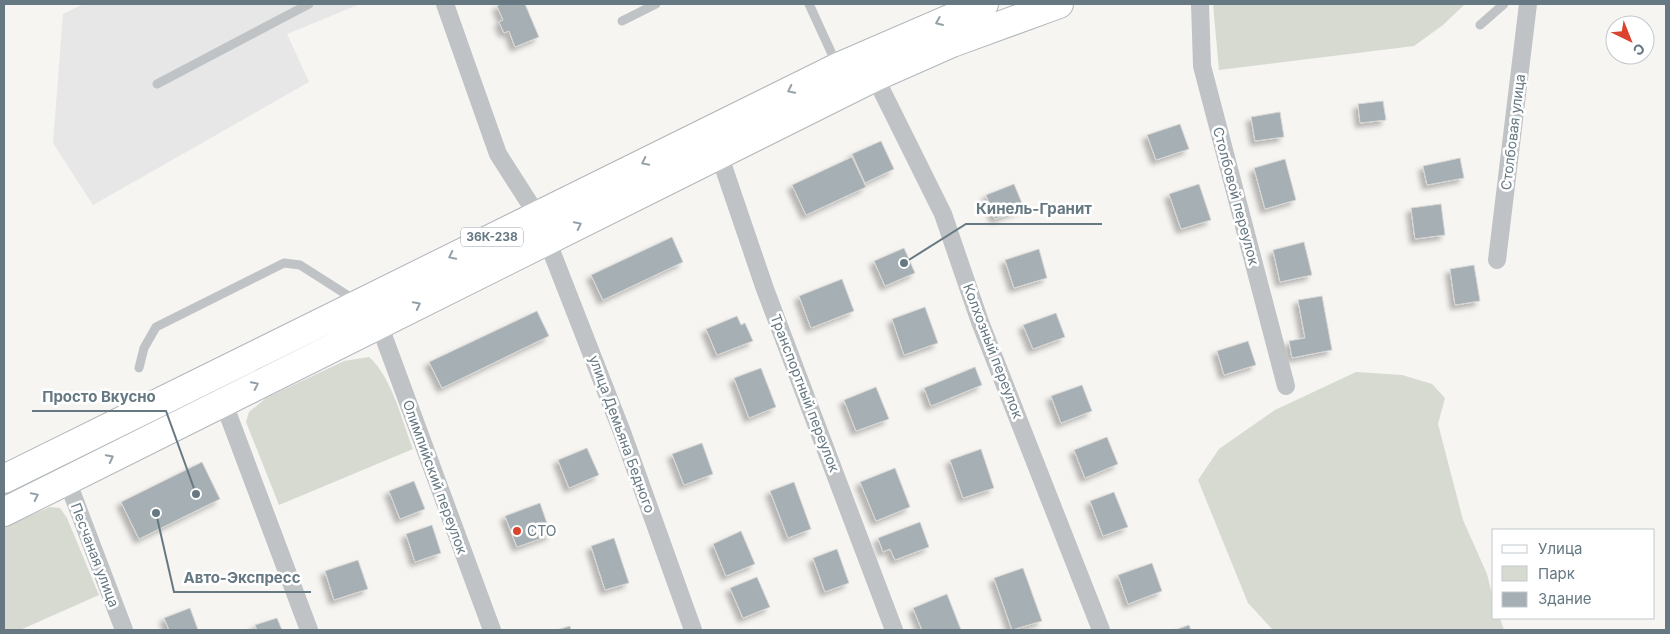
<svg xmlns="http://www.w3.org/2000/svg" width="1670" height="634" viewBox="0 0 1670 634" font-family="Inter,sans-serif">
<style>
.built{fill:#e6e7e6}
.green{fill:#d6dad1}
.building{fill:#a6afb3;stroke:#d7d7d5;filter:url(#shadow)}
.lines{fill:none;stroke-linecap:round;stroke-linejoin:round}
.primary-casing{stroke:#b0b6b9;stroke-width:30}
.service{stroke:#bfc3c6;stroke-width:9}
.minor{stroke:#bfc3c6;stroke-width:18}
.primary{stroke:#fff;stroke-width:28}
.oneway{stroke:#94a0a8}
.poi-dot{fill:#da432e;stroke:#fff;stroke-width:2}
.labels{text-anchor:middle;stroke-width:5;stroke-linejoin:round;paint-order:stroke}
.shield{fill:#fff;stroke:#94a0a8;stroke-width:1}
.shield-label{font-size:12px;font-weight:bold;fill:#667882}
.street-label{font-size:14px;fill:#667882;stroke:#fff}
.poi-label{font-size:14px;fill:#667882;stroke:#fff;text-anchor:start}
.leader{fill:none;stroke:#667882;stroke-width:2}
.callout-dot{fill:#667882;stroke:#fff;stroke-width:2}
.callout-label{font-size:15px;text-anchor:middle;font-weight:bold;fill:#667882;stroke:#fff;stroke-width:5;stroke-linejoin:round;paint-order:stroke}
</style>
<defs>
<filter id="shadow"><feDropShadow dx="-4.5" dy="4.5" stdDeviation="2.5" flood-color="#0004"/></filter>
</defs>
<rect width="100%" height="100%" fill="#f6f5f2"/>
<!-- built -->
<path class="built" d="M84 4H360L287 34 309 82 93 205 53 143 63 14Z"/>
<!-- green -->
<path class="green" d="M1213 4H1465L1443 25 1414 46 1219 70Z
M369 357C392 377 402 421 413 449L279 505 246 422 249 412 266 398 344 361Z
M1356 372 1402 375 1432 384 1445 398 1438 424 1463 520 1487 574 1494 602V618H1500L1504 630H1273L1248 603 1198 480 1219 449 1275 410Z
M50 507 60 508 67 518 99 595 20 630H4V527Z"/>
<!-- building -->
<path class="building" d="M501 4H525L539 37 515 47 509 31 504 33 499 22 503 20 497 6Z
M1383 101 1386 120 1360 123 1358 104Z
M1280 112 1284 137 1255 141 1251 117Z
M1180 124 1189 149 1156 160 1147 135Z
M881 141 894 169 865 183 852 154Z
M852 157 866 187 806 215 792 185Z
M1460 158 1464 178 1427 185 1423 166Z
M1285 159 1296 200 1265 209 1254 168Z
M1014 184 1024 208 995 219 986 195Z
M1199 184 1211 220 1181 229 1169 194Z
M1441 204 1445 235 1415 239 1411 208Z
M672 237 683 262 603 300 591 275Z
M1304 242 1312 275 1280 282 1273 250Z
M904 248 915 273 885 286 874 261Z
M1039 249 1047 278 1014 288 1005 260Z
M1474 265 1480 301 1455 305 1450 269Z
M842 279 854 311 811 328 799 296Z
M1322 296 1332 350 1292 358 1289 341 1305 338 1298 300Z
M925 307 938 343 904 355 892 319Z
M537 311 549 336 442 388 429 362Z
M1056 313 1065 337 1033 349 1023 325Z
M737 316 741 325 745 323 753 341 717 355 706 329Z
M1248 341 1256 365 1224 375 1217 351Z
M975 367 982 385 931 406 924 388Z
M761 368 776 407 749 418 734 378Z
M1082 385 1092 411 1061 423 1051 396Z
M876 387 889 419 856 431 844 400Z
M1107 437 1118 464 1085 478 1074 450Z
M702 443 713 474 684 485 672 454Z
M587 448 599 475 569 488 558 460Z
M981 449 994 488 963 498 950 460Z
M202 462 220 499 139 539 121 502Z
M895 468 910 507 876 521 860 482Z
M414 481 425 509 400 519 389 491Z
M794 482 811 529 788 538 770 491Z
M1114 492 1128 527 1103 536 1090 501Z
M540 503 551 535 517 547 505 516Z
M920 522 929 547 895 560 890 549 883 552 878 538Z
M432 525 441 553 415 562 406 534Z
M741 531 755 564 726 576 713 544Z
M614 538 629 583 605 590 591 546Z
M837 549 849 583 825 592 813 558Z
M358 560 368 589 334 600 325 571Z
M1152 563 1162 591 1128 604 1118 575Z
M1023 568 1042 621 1012 630 994 578Z
M757 577 770 607 743 618 730 588Z
M947 594 961 630H922L913 608Z
M190 608 198 630H169L164 618Z
M277 618 282 630H257L255 625Z
M1189 625 1191 630H1175Z
M570 626 571 630H557Z"/>
<g class="lines">
<!-- primary casing -->
<g class="primary-casing">
<path id="primary" d="M4 479 838 67 984 4
M4 512 875 77 952 43 1059 4"/>
</g>
<!-- service -->
<path class="service" d="M809 4 837 65
M622 21 656 4
M1480 25 1504 4
M157 84 309 4
M139 368 144 348 156 327 284 263 300 265 355 300"/>
<!-- minor -->
<path class="minor" d="M445 4 498 154 537 215
M1200 4 1202 66 1286 386
M875 77 943 214 980 322 1101 630
M719 154 765 289 894 630
M547 240 622 432 693 630
M1497 260 1528 4
M379 324 492 630
M223 401 309 630
M67 480 124 630"/>
<!-- primary -->
<use href="#primary" class="primary"/>
</g>
<!-- one-way arrows -->
<defs><path id="oneway-chevron" d="M-2-3.5L2.5 0L-2 3.5" fill="none" stroke-width="1.6" stroke-linecap="round" stroke-linejoin="round" transform="scale(1.25)"/></defs>
<g class="oneway">
<use href="#oneway-chevron" transform="translate(939 22) rotate(157)"/>
<use href="#oneway-chevron" transform="translate(791 90) rotate(154)"/>
<use href="#oneway-chevron" transform="translate(645 162) rotate(154)"/>
<use href="#oneway-chevron" transform="translate(578 225) rotate(-26)"/>
<use href="#oneway-chevron" transform="translate(452 256) rotate(154)"/>
<use href="#oneway-chevron" transform="translate(417 305) rotate(-27)"/>
<use href="#oneway-chevron" transform="translate(255 385) rotate(-26)"/>
<use href="#oneway-chevron" transform="translate(110 458) rotate(-27)"/>
<use href="#oneway-chevron" transform="translate(35 496) rotate(-26)"/>
</g>
<!-- markers -->
<circle class="poi-dot" cx="517" cy="531" r="5"/>
<g class="labels">
<!-- shield labels -->
<rect class="shield" x="461" y="227.5" width="62" height="19" rx="4"/>
<g class="shield-label">
<text x="492" y="241">36К-238</text>
</g>
<!-- street labels -->
<g class="street-label">
<text transform="translate(1513 132) rotate(-83)" y="5">Столбовая улица</text>
<text transform="translate(1236 196) rotate(75)" y="5">Столбовой переулок</text>
<text transform="translate(993 351) rotate(69)" y="5">Колхозный переулок</text>
<text transform="translate(805 393) rotate(69)" y="5">Транспортный переулок</text>
<text transform="translate(622 434) rotate(70)" y="5">улица Демьяна Бедного</text>
<text transform="translate(435 477) rotate(70)" y="5">Олимпийский переулок</text>
<text transform="translate(95 555) rotate(69)" y="5">Песчаная улица</text>
</g>
<!-- poi labels -->
<g class="poi-label">
<text x="527" y="536">СТО</text>
</g>
</g>
<!-- callouts -->
<path class="leader" d="M904 263L966 224H1102M196 494L166 411H32M156 513L174 592H311"/>
<g class="callout-dot">
<circle cx="904" cy="263" r="5"/>
<circle cx="196" cy="494" r="5"/>
<circle cx="156" cy="513" r="5"/>
</g>
<g class="callout-label">
<text x="1034" y="214">Кинель-Гранит</text>
<text x="99" y="402">Просто Вкусно</text>
<text x="242" y="583">Авто-Экспресс</text>
</g>
<!-- border -->
<rect width="1670" height="634" fill="none" stroke="#667882" stroke-width="10"/>
<!-- legend -->
<rect x="1492" y="529" width="162" height="90" fill="#ffffff" stroke="#c2c9cd"/>
<rect x="1502" y="545" width="25" height="8" fill="#ffffff" stroke="#c2c9cd"/>
<text x="1538" y="554" font-size="15" fill="#667882">Улица</text>
<rect x="1502" y="566" width="25" height="15" fill="#d6dad1" stroke="#c2c9cd"/>
<text x="1538" y="579" font-size="15" fill="#667882">Парк</text>
<rect x="1502" y="592" width="25" height="15" fill="#a6afb3" stroke="#c2c9cd"/>
<text x="1538" y="604" font-size="15" fill="#667882">Здание</text>
<!-- north arrow -->
<g transform="translate(1630 40) rotate(137)"><circle r="24" fill="#ffffff" stroke="#c2c9cd"/>
<path d="M0-4L9 19L0 12L-9 19Z" fill="#da432e"/>
<text y="-8" font-size="14" font-weight="bold" text-anchor="middle" fill="#667882">С</text>
</g>
</svg>
